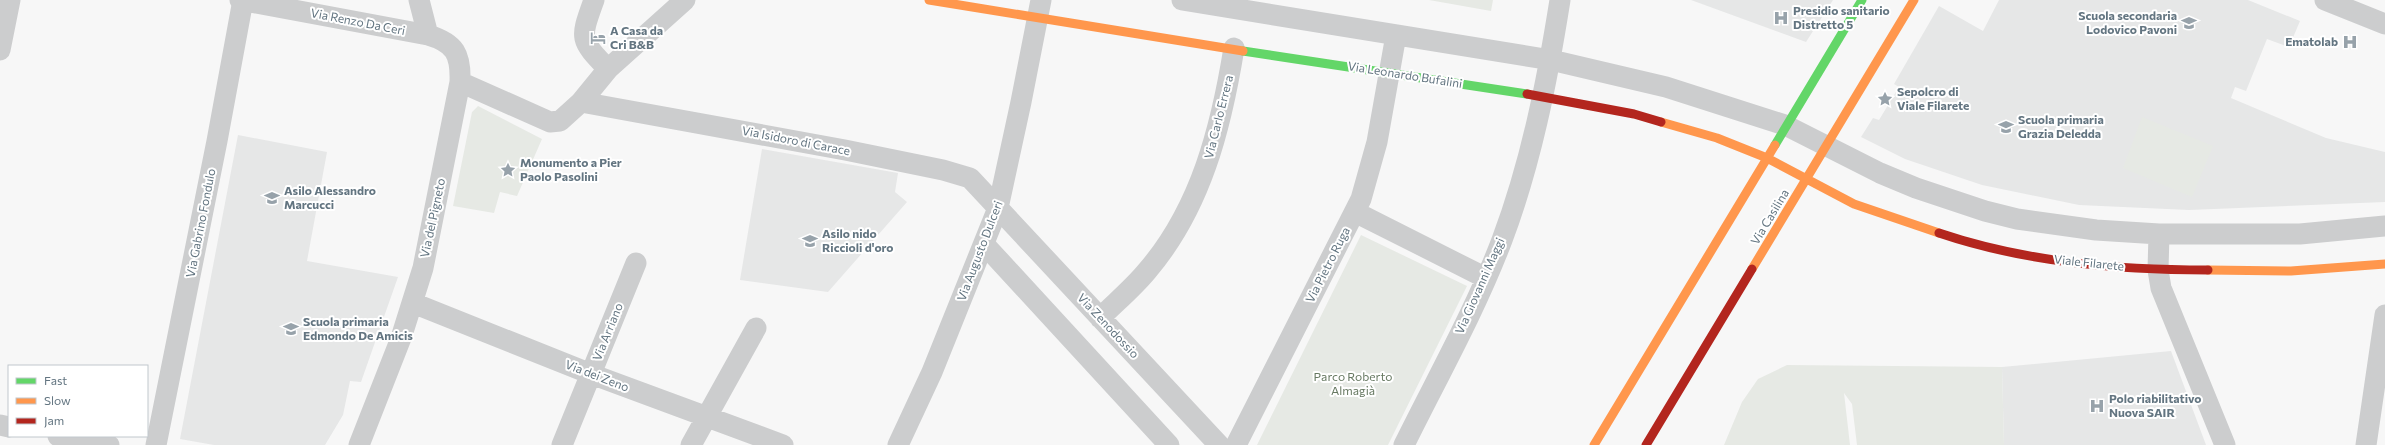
<svg xmlns="http://www.w3.org/2000/svg" width="2385" height="445" viewBox="0 0 2385 445" font-family="Commissioner,sans-serif">
<style>
.built{fill:#e6e7e7}
.green{fill:#e6e9e4}
.lines{fill:none;stroke-linecap:round;stroke-linejoin:round}
.street{stroke:#cccdce;stroke-width:21}
.fast{stroke:#63d668;stroke-width:9}
.slow{stroke:#ff974d;stroke-width:9}
.jam{stroke:#b3261e;stroke-width:9}
.labels{text-anchor:middle;stroke-width:4;stroke-linejoin:round;paint-order:stroke}
.poi-label{font-size:12px;font-weight:bold;fill:#637581;stroke:#fff;text-anchor:start}
.street-label{font-size:12px;fill:#637581;stroke:#fff}
.park-label{font-size:12px;fill:#677962;stroke:#fff}
</style>
<rect width="100%" height="100%" fill="#f7f7f7"/>
<!-- built -->
<path class="built" d="M1691 0H1833L1806 42Z
M1999 0H2248L2300 21 2289 47 2267 39 2246 91 2235 87 2231 98 2326 138 2385 152V202L2189 210 2079 205 1982 185 1905 159 1861 137 1873 118 1879 120 1899 87 1894 84 1939 6 1983 31Z
M238 135 327 152 307 261 398 277 361 382 350 381 343 415 325 445H214L180 439Z
M762 149 898 173 895 192 907 202 828 292 740 280Z
M2171 351 2206 445H2004L2002 367Z"/>
<!-- green -->
<path class="green" d="M1429 0H1493L1491 11Z
M478 106 542 139 517 196 500 192 494 213 453 206 472 112Z
M2142 117 2213 146 2192 197 2123 168Z
M1361 235 1467 286 1388 445H1257Z
M1787 365 2002 367 2004 445H1857L1852 404 1844 393 1850 445H1724L1742 402 1758 379Z"/>
<g class="lines">
<!-- street -->
<path class="street" d="M240 0 428 35C455 43 461 54 460 82L423 268 401 338 359 445
M419 0 428 35
M594 0C580 39 579 39 608 69
M1182 0 1551 60 1666 87 1785 125 1880 173 1916 188 1985 211 2017 219 2096 230 2159 234H2300L2385 226
M2325 0 2385 24
M0 50 10 0
M460 82 550 122 560 121 581 102 608 69 685 0
M581 102 845 150 943 170 970 178 1219 445
M1355 212 1486 278
M2159 234 2158 270 2161 288 2225 445
M984 244 1169 445
M413 303 591 374 783 445
M1100 318C1116 302 1133 288 1147 271 1201 208 1221 128 1234 48
M0 425 9 427
M58 436 109 445
M156 445 217 141 243 0
M562 445 636 263
M691 445 756 328
M898 445 932 372 998 208 1021 102 1041 0
M1236 445 1361 199 1377 142 1396 35
M1404 445C1437 378 1475 311 1502 240 1531 163 1547 82 1560 0
M2366 445 2385 315"/>
<!-- fast -->
<path class="fast" d="M1243 51 1527 94
M1775 145 1862 0"/>
<!-- slow -->
<path class="slow" d="M929 0 1243 51
M1661 122 1717 138 1767 158 1854 204 1939 233
M1752 269 1914 0
M2208 270 2291 271 2385 264
M1594 445 1775 145"/>
<!-- jam -->
<path class="jam" d="M1527 94 1634 114 1661 122
M1939 233C2025 262 2117 270 2208 270
M1646 445 1752 269"/>
</g>
<!-- icons -->
<defs>
<g id="hospital-bare" transform="scale(1.2)"><path d="M-5-5h3v3.5h4V-5h3V5h-3V1.5h-4V5h-3Z" fill="#97a2aa" stroke="#fff" stroke-width="2.5" paint-order="stroke"/></g>
<g id="school-bare" transform="scale(1.2)"><path d="M0-5L7-2L0 1L-7-2ZM-4 1L0 2.5L4 1V4Q0 6-4 4Z" fill="#97a2aa" stroke="#fff" stroke-width="2.5" paint-order="stroke"/></g>
<g id="hotel-bare" transform="scale(1.2)"><path d="M-6-4.5h1.5V1H6V5H4.5V3h-9V5H-6ZM-4 0a1.8 1.8 0 1 1 3.6 0ZM.5 0V-2.5h3Q6-2.5 6 0Z" fill="#97a2aa" stroke="#fff" stroke-width="2.5" paint-order="stroke"/></g>
<g id="sight-bare" transform="scale(1.2)"><path d="M0-6L1.8-2.2L6-1.7L2.9 1.2L3.7 5.4L0 3.3L-3.7 5.4L-2.9 1.2L-6-1.7L-1.8-2.2Z" fill="#97a2aa" stroke="#fff" stroke-width="2.5" paint-order="stroke"/></g>
</defs>
<g fill-rule="evenodd">
<use href="#hospital-bare" x="1781" y="18"/>
<use href="#school-bare" x="2189" y="23"/>
<use href="#hotel-bare" x="598" y="38"/>
<use href="#hospital-bare" x="2350" y="42"/>
<use href="#sight-bare" x="1885" y="99"/>
<use href="#school-bare" x="2006" y="127"/>
<use href="#sight-bare" x="508" y="170"/>
<use href="#school-bare" x="272" y="198"/>
<use href="#school-bare" x="810" y="241"/>
<use href="#school-bare" x="291" y="329"/>
<use href="#hospital-bare" x="2097" y="406"/>
</g>
<g class="labels">
<!-- poi labels -->
<g class="poi-label">
<text x="1793" y="15">Presidio sanitario<tspan x="1793" dy="14">Distretto 5</tspan></text>
<text x="2177" y="20" text-anchor="end">Scuola secondaria<tspan x="2177" dy="14">Lodovico Pavoni</tspan></text>
<text x="610" y="35">A Casa da<tspan x="610" dy="14">Cri B&amp;B</tspan></text>
<text x="2338" y="46" text-anchor="end">Ematolab</text>
<text x="1897" y="96">Sepolcro di<tspan x="1897" dy="14">Viale Filarete</tspan></text>
<text x="2018" y="124">Scuola primaria<tspan x="2018" dy="14">Grazia Deledda</tspan></text>
<text x="520" y="167">Monumento a Pier<tspan x="520" dy="14">Paolo Pasolini</tspan></text>
<text x="284" y="195">Asilo Alessandro<tspan x="284" dy="14">Marcucci</tspan></text>
<text x="822" y="238">Asilo nido<tspan x="822" dy="14">Riccioli d'oro</tspan></text>
<text x="303" y="326">Scuola primaria<tspan x="303" dy="14">Edmondo De Amicis</tspan></text>
<text x="2109" y="403">Polo riabilitativo<tspan x="2109" dy="14">Nuova SAIR</tspan></text>
</g>
<!-- street labels -->
<g class="street-label">
<text transform="translate(358 22) rotate(11)" y="4">Via Renzo Da Ceri</text>
<text transform="translate(1405 75) rotate(9)" y="4">Via Leonardo Bufalini</text>
<text transform="translate(1219 117) rotate(-76)" y="4">Via Carlo Errera</text>
<text transform="translate(796 141) rotate(11)" y="4">Via Isidoro di Carace</text>
<text transform="translate(1770 217) rotate(-59)" y="4">Via Casilina</text>
<text transform="translate(433 218) rotate(-78)" y="4">Via del Pigneto</text>
<text transform="translate(201 223) rotate(-79)" y="4">Via Gabrino Fondulo</text>
<text transform="translate(980 251) rotate(-69)" y="4">Via Augusto Dulceri</text>
<text transform="translate(2089 263) rotate(6)" y="4">Viale Filarete</text>
<text transform="translate(1328 265) rotate(-63)" y="4">Via Pietro Ruga</text>
<text transform="translate(1480 286) rotate(-66)" y="4">Via Giovanni Maggi</text>
<text transform="translate(1108 326) rotate(47)" y="4">Via Zenodossio</text>
<text transform="translate(608 332) rotate(-68)" y="4">Via Arriano</text>
<text transform="translate(597 376) rotate(21)" y="4">Via dei Zeno</text>
</g>
<!-- park labels -->
<g class="park-label">
<text x="1353" y="381">Parco Roberto<tspan x="1353" dy="14">Almagià</tspan></text>
</g>
</g>
<!-- legend -->
<rect x="8" y="365" width="140" height="72" fill="#ffffff" stroke="#c1c8cd"/>
<rect x="16" y="378" width="20" height="6" fill="#63d668" stroke="#c1c8cd"/>
<text x="44" y="385" font-size="12" fill="#637581">Fast</text>
<rect x="16" y="398" width="20" height="6" fill="#ff974d" stroke="#c1c8cd"/>
<text x="44" y="405" font-size="12" fill="#637581">Slow</text>
<rect x="16" y="418" width="20" height="6" fill="#b3261e" stroke="#c1c8cd"/>
<text x="44" y="425" font-size="12" fill="#637581">Jam</text>
</svg>
